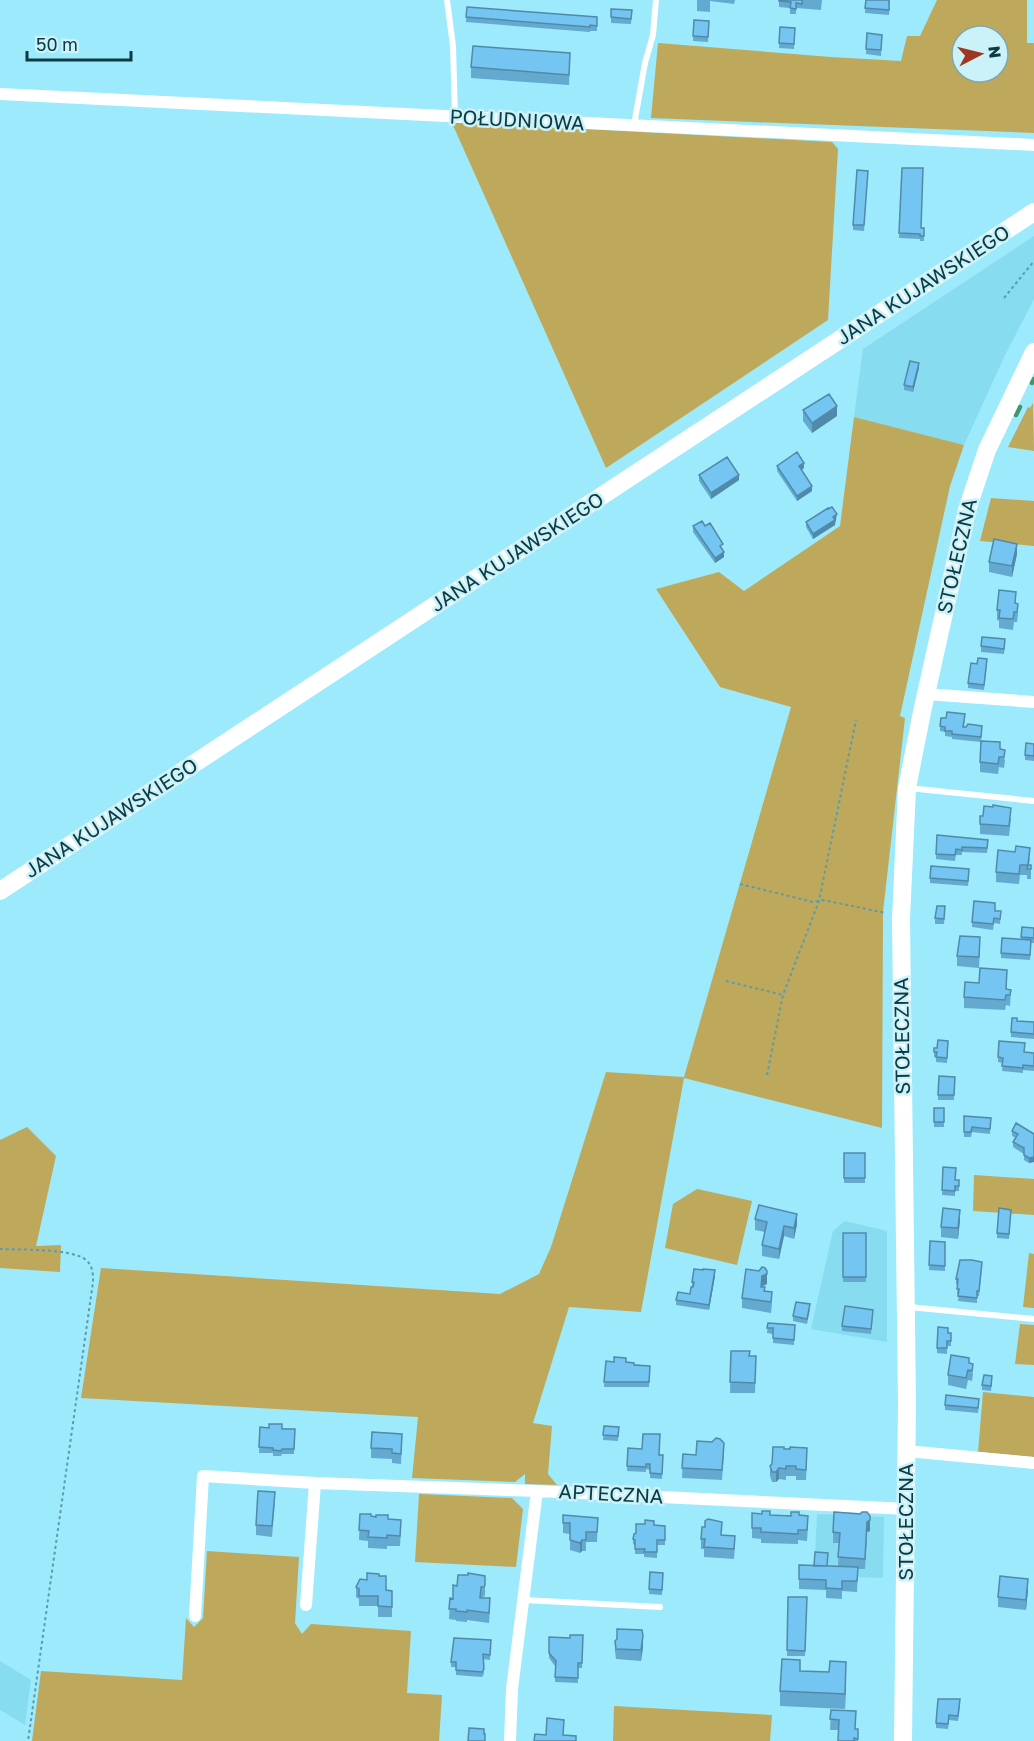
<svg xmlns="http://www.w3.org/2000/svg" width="1034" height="1741" viewBox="0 0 1034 1741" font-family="'Golos Text',sans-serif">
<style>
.built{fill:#87dcf0}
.green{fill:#bea85b;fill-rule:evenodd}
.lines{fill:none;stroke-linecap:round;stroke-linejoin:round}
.stream{stroke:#40956b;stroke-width:4.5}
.path{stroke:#5c9caa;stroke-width:2;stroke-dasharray:3 3;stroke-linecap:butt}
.lane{stroke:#fff;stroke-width:6}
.street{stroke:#fff;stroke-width:12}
.secondary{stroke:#fff;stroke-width:18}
.wall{fill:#64a9cf}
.shaded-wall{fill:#518aa9}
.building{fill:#74c5f1;stroke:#518aa9;stroke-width:1.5}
.labels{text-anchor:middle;stroke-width:5;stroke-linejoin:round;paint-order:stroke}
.street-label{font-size:20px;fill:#0c3a43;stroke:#cbf1f9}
</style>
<rect width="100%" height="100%" fill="#9ceafc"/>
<!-- built -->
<path class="built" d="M1034 236V299L1005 355 964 445 854 417 863 349Z
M845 1221 887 1231V1342L811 1329 833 1231Z
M817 1514 884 1517 883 1578 814 1576Z
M0 1661 31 1680 25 1725 0 1710Z"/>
<!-- green -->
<path class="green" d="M937 0H1027V43H1034V133L651 118 658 43 831 57 901 61 907 36H920ZM962 36H998V72H962Z
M452 123H470L832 142 838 149 828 320 606 468Z
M1033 403 1034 451 1008 447 1028 407 1030 408Z
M854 417 964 445 950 486 900 716 905 718 883 912 882 1128 684 1078 641 1312 569 1307 533 1423 552 1426 548 1474 557 1485 525 1484V1474L515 1482 412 1478 418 1417 81 1398 101 1268 500 1294 539 1274 551 1247 606 1072 684 1077 791 707 720 687 656 589 719 572 744 591 840 526Z
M991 498 1034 501V546L980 541Z
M27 1127 56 1156 36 1246 61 1245 60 1272 0 1268V1140Z
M974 1175 1034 1179V1215L973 1211Z
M697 1189 752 1201 737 1265 665 1248 673 1204Z
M1029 1253 1034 1254V1308L1023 1307Z
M1020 1324 1034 1325V1365L1015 1364Z
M983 1392 1034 1397V1457L978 1452Z
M419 1494 512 1498 523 1509 516 1567 415 1562Z
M207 1551 299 1557 295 1623 302 1634 311 1624 411 1631 407 1693 442 1695 439 1741H32L41 1671 182 1680 186 1618 194 1627 203 1618Z
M614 1706 772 1715 770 1741H613Z"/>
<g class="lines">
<!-- stream -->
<path class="stream" d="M1032 383 1034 379
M1016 415 1020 407"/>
<!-- path -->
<path class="path" d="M1004 298 1034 261
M740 884 813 902 823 900 886 913
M726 981 783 995
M767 1075 783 995 819 901 856 720
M0 1249C19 1250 72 1248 86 1260 93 1266 93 1274 93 1282L28 1741"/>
<!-- lane -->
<path class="lane" d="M447 0 453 46 455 116
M634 125 645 63 653 35 656 0
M908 788 1034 801
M909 1307 1034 1319
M524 1600 660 1607"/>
<!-- street -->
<path class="street" d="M0 94 1034 145
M926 694 1034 702
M907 1451 1034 1463
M306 1605 315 1483
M195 1616 203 1476 315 1483 537 1491 907 1509
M510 1741 512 1689 537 1491"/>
<!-- secondary -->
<path class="secondary" d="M0 891 1034 212
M903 1741 907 1404 901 919 907 788 922 712 967 510 987 450 1034 352"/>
</g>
<!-- wall -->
<path class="wall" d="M694 0H735L734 4 710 1V12L697 11V0Z
M779 0H822L821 10 796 8V14H790V8L779 7Z
M890 0 889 15 865 13V8Z
M467 7 597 17V31H590V32L466 22Z
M632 10 631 24 611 23V17Z
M694 20 709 21 708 42 693 41Z
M780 27 795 33 794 49 779 48Z
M867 33 882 35 881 56 866 54Z
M570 63 569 85 471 78V67Z
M902 168 921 228H924V241H920V239L899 238Z
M868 171 864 231 853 230V225Z
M919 368 913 392 904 390V385Z
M803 410 837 416 812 433 803 421Z
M777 466 804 468 801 470 812 491 797 501 777 471Z
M699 475 739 480 711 499 699 481Z
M837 519 835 520V525L813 539 806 527V522Z
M693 526H705L723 549 724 557 715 563 693 532Z
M1017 554 1012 577 989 572V562Z
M1016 603 1018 614 1017 622H1014L1013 630 999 628V621L997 620V610Z
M1005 645 1004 654 981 652V646Z
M987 664 984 690 968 688V683Z
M965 719 964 727 982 731 981 742 952 739V737L945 736V732L940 731V726Z
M1034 744V761L1025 760V755Z
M1000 749 1005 760 1004 768 999 767 998 774 980 772V762Z
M993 807 1011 819 1009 836 980 834V816H983Z
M937 835 988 845 987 853 962 852V855H956L955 861 936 859Z
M1030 858 1029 865H1031V879H1027V875H1020L1019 884 996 882V872Z
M969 875 968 886 930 883V878Z
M995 911H1001L1000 924 994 923 993 930 972 927V922Z
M945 912 944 924H935V918Z
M1022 927 1034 928V943H1031L1030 960 1001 958V953L1021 940Z
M980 947 979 968 957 966V956Z
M979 983 1011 990 1010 1006 1006 1005 1005 1010 964 1008V997Z
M1017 1021 1034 1022V1039L1011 1037V1032Z
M948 1047 947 1063 936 1062V1057H934V1048Z
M1025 1052 1034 1053V1071L1023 1070V1073L1002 1071 1003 1063 998 1062V1057Z
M955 1077 954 1100H938V1095Z
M934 1108H944V1127H934Z
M964 1116 991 1118 990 1134 972 1132 971 1137H964Z
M1012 1131 1034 1134V1162L1029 1163 1024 1160V1154L1013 1147V1142L1016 1138 1012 1136Z
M844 1153H865V1183H844Z
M943 1167 955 1180 959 1185V1191H955V1196L942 1195Z
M1011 1215 1009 1239 997 1238V1233Z
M755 1219 797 1224 794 1239 784 1236 779 1259 762 1256V1245L765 1232 755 1230Z
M960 1220 958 1239 941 1237V1227Z
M843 1233H866V1282H843Z
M930 1241 945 1242V1271L929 1270Z
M982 1267 979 1296H977V1303L958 1301 959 1294H957L958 1284H956V1279Z
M715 1276 709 1310 676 1305V1300L690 1294 692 1287V1282Z
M767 1281V1284L762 1287 772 1303 771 1313 742 1308V1298Z
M810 1310 807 1324 793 1321V1316Z
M873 1315 871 1334 842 1331V1326Z
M768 1323 795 1325 794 1345 773 1343V1334L767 1333Z
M948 1333H951V1346H947V1354L937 1353V1348Z
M731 1351 749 1356H756L755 1393H730Z
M606 1361 650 1366 649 1387H604Z
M969 1363 973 1374 972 1381 968 1380 966 1389 948 1385V1375Z
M992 1381 991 1391 982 1390V1385Z
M979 1404 978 1413 945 1410V1405Z
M604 1426 619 1427 618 1441 603 1440Z
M260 1427 295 1429 294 1454H282L281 1456H273V1453H259Z
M402 1444 401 1464 392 1463V1459L371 1458V1448Z
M628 1448 663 1455 662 1479 650 1478V1470L646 1469V1472L627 1471Z
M784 1449 807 1459 806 1480H796V1476H786V1480L779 1479 776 1482H772L770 1476V1466Z
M724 1453 722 1480 682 1478 683 1454 696 1455Z
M275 1502 272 1537 256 1535V1525Z
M752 1513 770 1515H799L808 1526 807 1541 798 1540V1544L761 1543V1539L752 1538Z
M360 1514 388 1519 401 1530 400 1546H387V1549L368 1548V1541L359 1540Z
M563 1515 598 1518 597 1542H586V1551H582L580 1553 570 1550V1534L563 1533Z
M654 1525 665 1526V1545H657V1558L644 1557V1554H635V1545L633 1544V1539Z
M870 1531 867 1532 865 1569H858L857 1592 842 1591V1599L826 1598V1590L799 1589V1565L838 1567 839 1543H833V1532Z
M721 1535 735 1546 734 1559 704 1557V1549H701V1539Z
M650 1572 663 1573 662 1595 649 1594Z
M379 1576 386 1590 392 1591V1617H378V1606H359V1599L356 1597V1587L367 1580Z
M485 1576V1595L484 1597H481V1598L490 1609 489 1623 467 1620V1622L456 1621V1620L449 1619 450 1598 453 1599Z
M1028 1589 1026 1610 998 1607V1597Z
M788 1597H807L805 1656H787Z
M583 1635 582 1668H578V1683L555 1682V1666L549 1658V1637L570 1638Z
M491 1640 490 1660 483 1659 484 1674 482 1677 456 1675V1667H451V1662Z
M615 1641 643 1647 641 1661 616 1659 615 1651Z
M800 1671 846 1677 845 1709 780 1706V1691Z
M960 1705 958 1721 949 1720 948 1729 936 1728V1723Z
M831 1710 855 1729H858V1741H838V1730H830Z"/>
<!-- shaded-wall -->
<path class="shaded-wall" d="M919 363V368L913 392V387Z
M837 406V416L812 433V423Z
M804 463V468L799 472V466Z
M739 475V480L711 499V493Z
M812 486V491L797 501V496Z
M837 514 835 525 813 539V534Z
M1017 544V554L1012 577V566Z
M724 552V557L715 563V558Z
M1034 1157V1162L1029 1163V1158Z
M960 1210V1220L958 1239V1228Z
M797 1214V1224L794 1239V1228Z
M784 1226V1236L779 1259V1249Z
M715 1270V1276L709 1310V1305Z
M767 1271V1284L762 1286 761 1297 762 1276Z
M779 1468V1479L776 1482V1472Z
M870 1516V1531L867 1532 865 1569 867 1522Z
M582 1540V1551L580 1553V1543Z
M1028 1579V1589L1026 1610V1600Z
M643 1636V1647L641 1661V1650Z
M846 1662V1677L845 1709V1694Z"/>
<!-- building -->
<path class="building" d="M779 0H802V4L796 3V9L790 8 791 2 779 1Z
M866 0H889V10L865 8Z
M467 7 597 17V26L590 25V27L466 17Z
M611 9 632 10 631 19 611 17Z
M694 20 709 21 708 37 693 36Z
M780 27 795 28 794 44 779 43Z
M867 33 882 35 881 50 866 49Z
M473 46 570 53 569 75 471 67Z
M902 168H923L921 228H924V236H920V234L899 233Z
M857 170 868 171 864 225H853Z
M910 361 919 363 913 387 904 385Z
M829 394 837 406 812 423 803 410Z
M797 452 804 463 799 466 812 486 797 496 777 466Z
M727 457 739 475 711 493 699 475Z
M832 507 837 514 833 517 835 520 813 534 806 522 828 508V509Z
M702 521 705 526 710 523 723 544 720 546 724 552 715 558 693 526Z
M994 539 1017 544 1012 566 989 562Z
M999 590 1016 592 1015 603 1018 604 1017 612H1014L1013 619 999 618 1000 610H997Z
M982 637 1005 639 1004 649 981 646Z
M978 658 987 659 984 685 968 683 971 663 977 664Z
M947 712 965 714 963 727H966L968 724 982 726 981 737 952 734V731H945V727L940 726 941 718H946Z
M981 741 1000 742V749L1005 750 1004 757H999L998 764 980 762Z
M1026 743 1034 744V756L1025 755Z
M993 805 1011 808 1009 826 980 824V816H983L984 806 993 807Z
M937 835 988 840 987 848 962 847V850L956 849 955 855 936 854Z
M1016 846 1030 848 1028 865H1031V869H1027L1028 865H1020L1019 874 996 872 998 850 1015 852Z
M931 866 969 869 968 881 930 878Z
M974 901 995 903V911H1001L1000 919 994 918 993 924 972 922Z
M937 906H945L944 919 935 918Z
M1022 927 1034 928V938L1021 937Z
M960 936 980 937 979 957 957 956Z
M1002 938 1031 940 1030 955 1001 953Z
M980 968 1007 970 1006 989 1011 990 1010 995H1006L1005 1000 964 997 965 982 979 983Z
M1012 1018H1017V1021L1034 1022V1034L1011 1032Z
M938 1040 948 1041 947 1058 936 1057 937 1052H934V1048H937Z
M999 1041 1025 1043 1024 1052 1034 1053V1066L1023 1065V1068L1002 1066 1003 1058 998 1057Z
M939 1076 955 1077 954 1095H938Z
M934 1108H944V1122H934Z
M964 1116 991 1118 990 1129 972 1127 971 1132H964Z
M1016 1123 1034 1134V1157L1029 1158 1024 1155V1148L1013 1142 1018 1134 1012 1131Z
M844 1153H865V1178H844Z
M943 1167 956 1168 955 1180H959V1186H955V1191L942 1190Z
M759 1205 797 1214 794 1228 784 1226 779 1249 762 1245 767 1222 755 1219Z
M943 1208 960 1210 958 1228 941 1227Z
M999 1208 1011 1210 1009 1234 997 1233Z
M843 1233H866V1277H843Z
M930 1241 945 1242V1266L929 1265Z
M960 1260H972L982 1262 979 1291H977V1298L958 1296 959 1289H957L958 1279H956Z
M762 1267 765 1268 767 1271V1274L762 1276 761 1287H765L764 1291 772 1292 771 1302 742 1298 746 1269 759 1271Z
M694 1269 703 1270V1269L715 1270 709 1305 676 1300 678 1292 690 1294 691 1287H693L694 1282H692Z
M796 1302 810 1304 807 1319 793 1316Z
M845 1306 873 1310 871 1329 842 1326Z
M768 1323 795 1325 794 1340 773 1338V1328H767Z
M938 1327 948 1328V1333H951V1341H947V1348H937Z
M731 1351H750L749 1356H756L755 1383 730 1382Z
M951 1355 969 1358V1363L973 1364 972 1371 968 1370 966 1378 948 1375Z
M614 1357 626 1358V1362L634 1363V1365L650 1366 649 1382H604L606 1361 614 1362Z
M984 1375 992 1376 991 1386 982 1385Z
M946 1395 979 1399 978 1408 945 1405Z
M269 1424H282V1429H295L294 1449H282L281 1451 273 1450V1448L259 1447 260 1427 269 1428Z
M604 1426 619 1427 618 1436 603 1435Z
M372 1432 402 1434 401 1454 392 1453V1449L371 1448Z
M643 1434H660L659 1455H663L662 1474 650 1473V1464H646V1467L627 1466 628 1448 642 1449Z
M716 1438 720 1439 724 1443 722 1470 682 1468 683 1454 696 1455 697 1441 712 1442Z
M773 1447H784V1449H790V1447L807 1448 806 1470 796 1469V1466H786V1469L779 1468 776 1472H772L770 1466 772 1464Z
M258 1491 275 1492 272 1526 256 1525Z
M762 1511H770V1515L791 1516V1512H799V1515L808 1516 807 1530H798V1534L761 1532V1528H752V1513L762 1514Z
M834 1512 860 1514 862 1512H867L870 1516V1520L867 1522 865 1559 838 1557 840 1533 833 1532Z
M360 1514H371V1516L376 1517V1515H388V1519L401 1520 400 1536 387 1535V1538L368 1537 369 1531 359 1530Z
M563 1515 598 1518 597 1532H586V1540H582L580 1543 570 1540V1523H563Z
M708 1519 722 1522 721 1535 735 1536 734 1549 704 1547 705 1539H701L702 1527H705V1521Z
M645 1520 654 1521V1525L665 1526V1540H657V1552H644L645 1549H635V1540L633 1539 634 1534 636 1533V1524H645Z
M815 1552 828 1553 827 1566H814Z
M799 1565 858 1567 857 1581H842V1589L826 1588V1580L799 1579Z
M650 1572 663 1573 662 1590 649 1589Z
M367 1573 379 1574V1576H386V1590L392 1591V1607L378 1606V1596H359V1589L356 1587 360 1579 367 1580Z
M468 1573 485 1576V1585L484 1587H481L480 1598H490L489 1613 467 1610V1612L456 1611V1609H449L450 1598 453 1599V1585L457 1586 458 1575H468Z
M1000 1576 1028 1579 1026 1600 998 1597Z
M788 1597H807L805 1651 787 1650Z
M617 1629 642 1630 643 1636 641 1650 616 1649 615 1641 617 1639Z
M570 1635H583L582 1663H578V1678L555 1677 556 1661 549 1653V1637L570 1638Z
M454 1638 491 1640 490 1655 483 1654 484 1669 482 1672 456 1670V1662H451Z
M782 1659 800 1660V1671L829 1672 830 1661 846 1662 845 1694 780 1691Z
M938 1699H960L958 1716 949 1715 948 1724 936 1723Z
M831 1710 856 1711 855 1729H858V1739L854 1738V1741H838L839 1720 830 1719Z
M547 1718 564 1720 563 1735 576 1736V1741H534L535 1734 546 1735Z
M469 1728 484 1729V1734H485V1741H468Z"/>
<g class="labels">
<!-- street labels -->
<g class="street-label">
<text transform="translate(517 120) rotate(3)" y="7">POŁUDNIOWA</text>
<text transform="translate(923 285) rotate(-33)" y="7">JANA KUJAWSKIEGO</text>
<text transform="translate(517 552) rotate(-33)" y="7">JANA KUJAWSKIEGO</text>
<text transform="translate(957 556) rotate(-77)" y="7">STOŁECZNA</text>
<text transform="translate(111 818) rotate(-33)" y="7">JANA KUJAWSKIEGO</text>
<text transform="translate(902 1036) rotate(-91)" y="7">STOŁECZNA</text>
<text transform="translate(611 1494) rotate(3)" y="7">APTECZNA</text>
<text transform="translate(906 1522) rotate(-90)" y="7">STOŁECZNA</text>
</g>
</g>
<!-- north arrow -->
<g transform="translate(980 54) rotate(83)"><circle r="28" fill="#cbf1f9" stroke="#7fa8b0" stroke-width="1.5"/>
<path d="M0-4.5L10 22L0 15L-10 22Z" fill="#9f361f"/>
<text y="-9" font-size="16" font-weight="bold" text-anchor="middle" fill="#0c3a43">N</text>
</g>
<!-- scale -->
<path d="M27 51v9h104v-9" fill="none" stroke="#0c3a43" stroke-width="3"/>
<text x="36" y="51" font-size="18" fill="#0c3a43" stroke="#cbf1f9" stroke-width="4.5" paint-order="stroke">50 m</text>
</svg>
